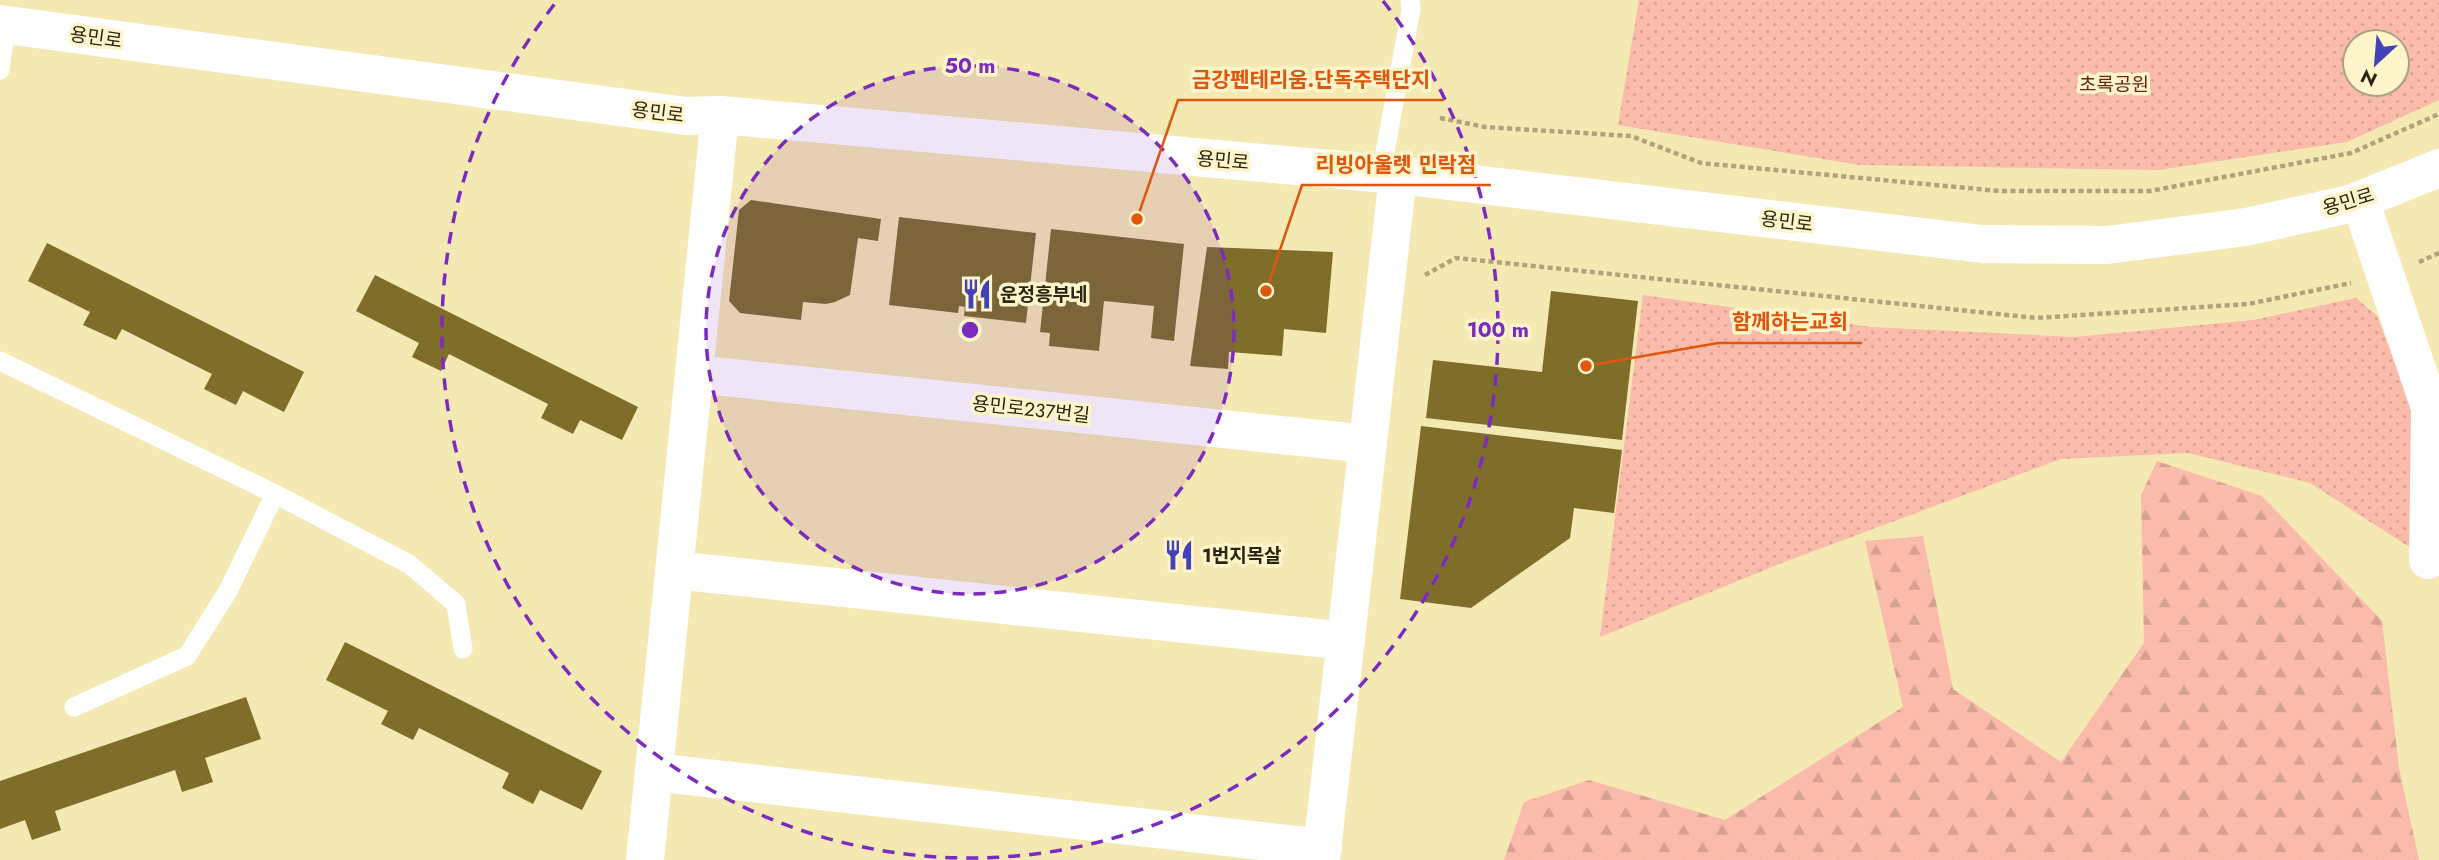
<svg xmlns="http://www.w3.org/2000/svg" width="2439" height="860" viewBox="0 0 2439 860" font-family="Jost,'Noto Sans KR',sans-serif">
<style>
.forest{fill:url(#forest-firs)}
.park{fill:url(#park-dots);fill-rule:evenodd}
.building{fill:#7e6e2a}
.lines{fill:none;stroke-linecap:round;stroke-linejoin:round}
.path{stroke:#aea47a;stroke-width:4.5;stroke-dasharray:5 3.5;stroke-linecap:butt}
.service{stroke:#fff;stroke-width:19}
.minor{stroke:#fff;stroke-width:38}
.tertiary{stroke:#fff;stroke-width:38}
.ring{fill:none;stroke:#7b2cbf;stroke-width:3.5;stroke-dasharray:12 9}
.labels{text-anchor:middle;stroke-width:7;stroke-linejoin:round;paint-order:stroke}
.street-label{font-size:19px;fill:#2b2611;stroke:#fff5cb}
.park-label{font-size:19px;fill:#6c2410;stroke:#fff5cb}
.poi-label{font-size:19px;font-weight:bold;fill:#2b2611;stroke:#fff5cb;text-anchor:start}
.centre{fill:#7b2cbf;stroke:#fff5cb;stroke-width:3.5}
.ring-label{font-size:21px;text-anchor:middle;font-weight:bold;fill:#7b2cbf;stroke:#fff5cb;stroke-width:7;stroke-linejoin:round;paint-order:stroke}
.leader{fill:none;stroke:#df560c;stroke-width:2.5}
.callout-dot{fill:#df560c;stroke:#fff5cb;stroke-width:2.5}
.callout-label{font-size:21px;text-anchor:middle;font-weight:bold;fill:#df560c;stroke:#fff5cb;stroke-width:7;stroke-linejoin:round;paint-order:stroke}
</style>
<defs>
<pattern id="forest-firs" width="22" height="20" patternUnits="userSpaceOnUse" patternTransform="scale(1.75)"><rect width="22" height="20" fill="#fbbbaa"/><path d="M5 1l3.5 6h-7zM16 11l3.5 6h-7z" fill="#d7a191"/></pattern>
<pattern id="park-dots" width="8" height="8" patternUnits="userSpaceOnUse" patternTransform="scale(1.75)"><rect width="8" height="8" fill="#fbbbaa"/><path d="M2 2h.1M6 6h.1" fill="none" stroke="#d7a191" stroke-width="1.8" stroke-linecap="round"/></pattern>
</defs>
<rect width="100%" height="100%" fill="#f4e8b3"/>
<!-- forest -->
<path class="forest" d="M2157 461 2262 496 2382 621 2399 768 2419 860H1504L1524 802 1589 780 1725 820 1903 707 1865 541 1923 536 1953 689 2061 762 2144 643 2141 495Z"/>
<!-- park -->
<path class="park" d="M1639 0H2439V100L2347 142 2158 170 1860 165 1618 125ZM2397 42V84H2355V42Z
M1643 295 1871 327 2075 337 2253 320 2356 298 2377 316 2431 456 2414 550 2310 483 2188 453 2061 459 1787 561 1600 637Z"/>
<!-- building -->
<path class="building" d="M751 200 881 219 878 241 858 238 850 295 835 302 826 304 803 302 801 320 740 313 729 301 739 210Z
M899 217 1036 233 1026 323 964 316 965 307 959 306 958 313 889 305Z
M1051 229 1184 244 1174 341 1151 338 1154 306 1104 301 1099 351 1049 346 1050 333 1040 332Z
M47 243 304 372 284 412 243 391 236 405 204 389 212 374 122 329 116 340 83 325 90 312 28 281Z
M1207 247 1333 252 1326 333 1284 329 1282 356 1229 352 1228 369 1190 366Z
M375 275 638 407 622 440 580 420 573 434 541 418 548 404 449 354 441 371 412 357 419 343 356 311Z
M1551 291 1638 301 1622 440 1426 418 1433 360 1542 372Z
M1421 426 1622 450 1614 513 1574 508 1570 538 1471 608 1400 599Z
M345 642 602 771 582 810 540 790 533 804 502 788 509 773 419 728 413 740 381 724 388 711 326 680Z
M246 697 261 739 205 758 213 782 182 792 175 770 55 811 61 830 32 840 25 820 0 829V781Z"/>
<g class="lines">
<!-- path -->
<path class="path" d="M1440 118 1485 127 1631 136 1701 163 1999 191H2150L2351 153 2439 114
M2419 262 2439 253
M1425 275 1456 258 2036 318 2248 304 2351 283"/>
<!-- service -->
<path class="service" d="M0 70 6 25
M1381 174 1411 10 1410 0
M0 361 275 494 409 564 456 604 463 649
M74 707 187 656 228 591 275 494"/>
<!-- minor -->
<path class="minor" d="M2360 200 2430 408 2428 560
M694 374 1368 444
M674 570 1346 641
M654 772 1323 848
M645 860 720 115
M1321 860 1398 175"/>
<!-- tertiary -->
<path class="tertiary" d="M0 24 686 116 720 115 1398 175 1982 244 2107 245 2246 227 2350 204 2439 168"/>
</g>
<!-- distance rings -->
<circle cx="970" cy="330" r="264" fill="#7b2cbf" fill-opacity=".12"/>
<g class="ring">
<circle cx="970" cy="330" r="264"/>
<path d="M1383 1A528 528 0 1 1 557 1"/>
</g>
<!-- icons -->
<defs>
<g id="restaurant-bare" transform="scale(2.415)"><path d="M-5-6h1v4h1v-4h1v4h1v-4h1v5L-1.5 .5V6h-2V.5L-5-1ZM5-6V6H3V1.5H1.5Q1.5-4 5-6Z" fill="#4243b9" stroke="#fff5cb" stroke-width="2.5" paint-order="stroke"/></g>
</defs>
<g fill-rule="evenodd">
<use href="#restaurant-bare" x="977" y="294"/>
<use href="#restaurant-bare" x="1179" y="555"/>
</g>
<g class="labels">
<!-- street labels -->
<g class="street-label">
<text transform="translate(96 37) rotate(8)" y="7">용민로</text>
<text transform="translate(658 112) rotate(7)" y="7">용민로</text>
<text transform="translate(1223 160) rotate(5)" y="7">용민로</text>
<text transform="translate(2348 201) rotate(-17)" y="7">용민로</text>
<text transform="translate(1787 221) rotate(7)" y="7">용민로</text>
<text transform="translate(1031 409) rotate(6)" y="7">용민로237번길</text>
</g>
<!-- park labels -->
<g class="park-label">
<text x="2114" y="91">초록공원</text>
</g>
<!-- poi labels -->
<g class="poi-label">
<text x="1000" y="301">운정흥부네</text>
<text x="1202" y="562">1번지목살</text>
</g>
</g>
<circle cx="970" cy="330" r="10" class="centre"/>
<g class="ring-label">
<text x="970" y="73">50 m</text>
<text x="1498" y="337">100 m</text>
</g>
<!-- callouts -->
<path class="leader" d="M1137 219L1178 100H1444M1266 291L1302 185H1491M1586 366L1718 343H1862"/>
<g class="callout-dot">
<circle cx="1137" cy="219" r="7"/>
<circle cx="1266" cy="291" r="7"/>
<circle cx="1586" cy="366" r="7"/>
</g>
<g class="callout-label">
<text x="1311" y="87">금강펜테리움.단독주택단지</text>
<text x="1396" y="172">리빙아울렛 민락점</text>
<text x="1790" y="329">함께하는교회</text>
</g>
<!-- north arrow -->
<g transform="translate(2376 63) rotate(206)"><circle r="33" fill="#fff5cb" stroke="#aaa281" stroke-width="2"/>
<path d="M0-5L12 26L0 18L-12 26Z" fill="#4243b9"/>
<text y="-10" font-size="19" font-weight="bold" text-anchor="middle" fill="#2b2611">N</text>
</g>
</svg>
